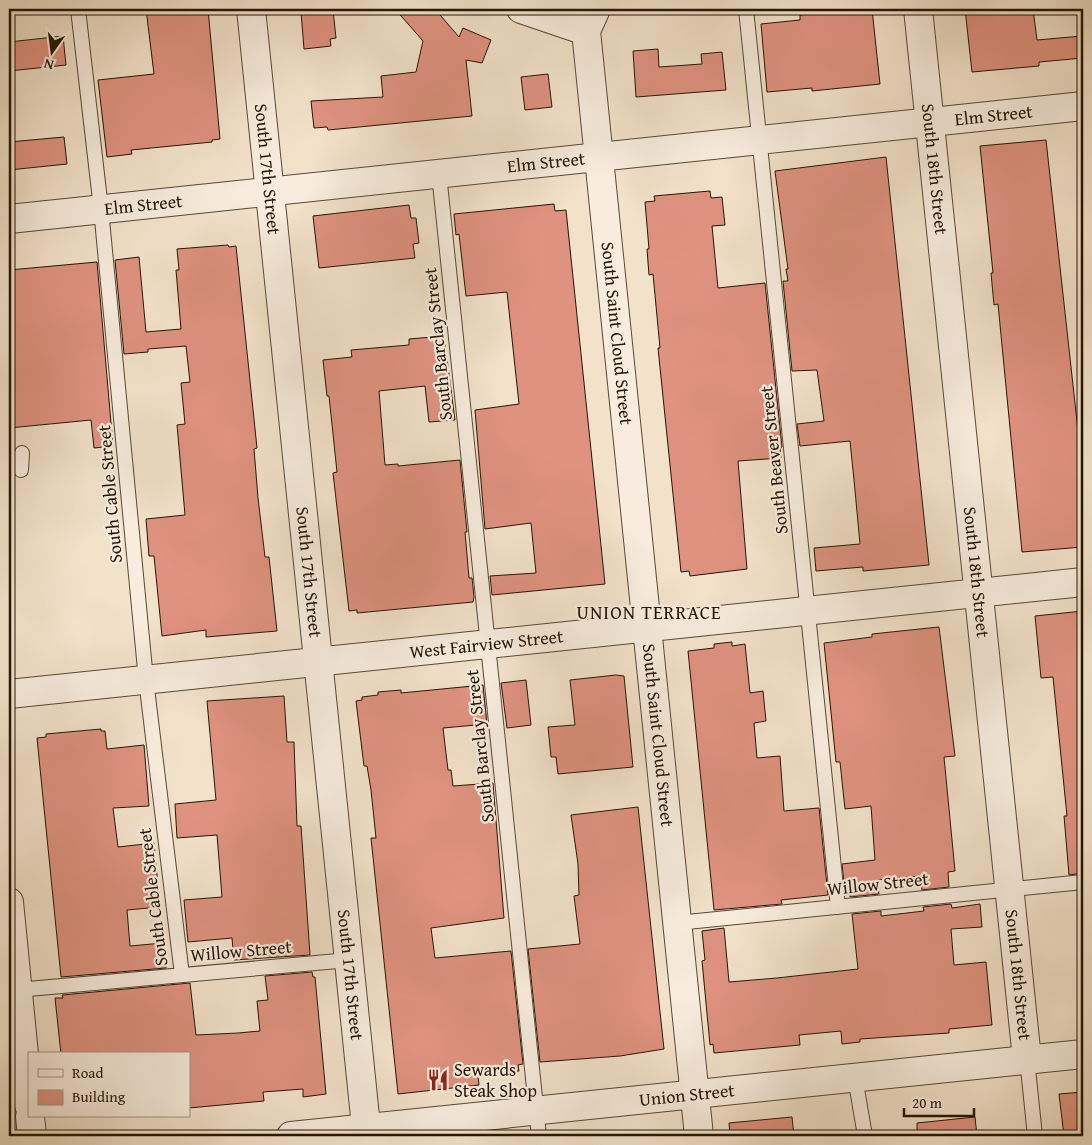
<svg xmlns="http://www.w3.org/2000/svg" width="1092" height="1145" viewBox="0 0 1092 1145" font-family="'Gentium Book Plus',serif">
<style>
.building{fill:#df9280;stroke:#241605}
.lines{fill:none;stroke-linecap:round;stroke-linejoin:round}
.service-casing{stroke:#584936;stroke-width:16}
.minor-casing{stroke:#584936;stroke-width:30}
.tertiary-casing{stroke:#584936;stroke-width:30}
.service{stroke:#f7ecdd;stroke-width:14}
.minor{stroke:#f7ecdd;stroke-width:28}
.tertiary{stroke:#f7ecdd;stroke-width:28}
.labels{text-anchor:middle;stroke-width:4.5;stroke-linejoin:round;paint-order:stroke}
.street-label{font-size:18px;fill:#241605;stroke:#f7ecdd}
.poi-label{font-size:18px;fill:#241605;stroke:#f7ecdd;text-anchor:start}
.neighbourhood-label{font-size:19px;letter-spacing:1px;fill:#241605;stroke:#f7ecdd}
</style>
<rect width="100%" height="100%" fill="#f2e2ca"/>
<filter id="stains"><feTurbulence type="fractalNoise" baseFrequency=".004" numOctaves="4"/><feColorMatrix values="0 0 0 0 .2 0 0 0 0 .09 0 0 0 0 .02 0 0 0 .5 -.17"/></filter>
<radialGradient id="worn" r=".72"><stop offset=".6" stop-color="#630" stop-opacity="0"/><stop offset="1" stop-color="#630" stop-opacity=".3"/></radialGradient>
<!-- building -->
<path class="building" d="M146 9H208L220 139 212 140V142L131 150 132 154 107 157 98 80 154 74Z
M395 9H435L459 37 463 28 491 40 482 63 466 60 472 116 328 130 327 127 314 128 311 101 383 97 381 76 416 72 423 41Z
M872 9 880 84 812 91V88L767 92 761 24 800 20V15Z
M965 9H1033L1037 40 1082 36 1083 58 1039 62V66L972 72Z
M333 10 336 38 330 39 331 46 304 49 301 12Z
M63 36 66 65 9 71V42Z
M658 49 659 67 702 64 701 54 722 52 726 90 636 97 633 51Z
M548 74 552 107 525 110 521 77Z
M64 137 67 164 9 170V142Z
M1046 140 1083 476V547L1022 552 998 304 994 305 991 273H993L980 146Z
M886 157 929 565 863 571V567L816 571 814 548 860 544 854 480 850 441 800 446 797 424 824 421 817 370 792 371 783 281H788L786 269H788L775 171Z
M710 191 711 198 722 197 725 225 712 226 718 288 765 283 782 447 780 448 781 458 738 461 747 569 690 576 689 571 681 572 658 348H660L653 274 649 275 647 249H649L645 202 655 201 654 196Z
M554 204 555 211 566 210 605 584 492 595 490 576 536 573 531 523 485 529 475 410 519 404 507 292 466 296 459 234 456 235 454 214Z
M409 205 411 218H416L419 243 413 244 415 258 319 268 313 216Z
M228 245 229 247 236 246 257 448 254 449 258 498 265 557H269L277 631 206 637V630L162 636 154 556H149L146 519 185 515 177 425 185 424 181 383 190 382 186 346 148 349V352L124 354 115 260 139 257 146 332 181 329 176 270H179L177 249Z
M97 262 113 446 94 448 91 420 9 428V270Z
M444 336 455 420 429 422 425 386 379 391 385 465 398 464V466L460 460 467 532H465L469 578H472L474 597 473 602 357 613V610L349 611 333 473 337 472 329 396H327L323 360 352 357 351 350 409 345V339Z
M1083 611V873L1069 875 1064 816H1067L1053 677 1041 678 1035 616Z
M939 627 955 756 944 757 955 871 948 872 949 887 922 890 920 876 877 880 879 894 850 897V893H845L842 864 875 860 871 806 845 809 840 762H836L824 643 872 637V634Z
M732 642V646L745 644 750 693 763 691 766 721 754 723 757 758 780 756 784 811 819 808 828 895 781 900 782 904 714 910 688 651 714 648V644Z
M616 675 624 676 633 767 558 774 556 757H551L548 727 575 725 570 680Z
M526 680 531 725 507 728 501 683Z
M483 685 487 724 443 728 448 770H451L453 786 493 783 504 918 431 928 435 958 511 951 523 1064 518 1065 519 1071 478 1075 479 1085 398 1094 371 838H376L371 790 367 766H364L356 701 362 700V697L378 695V692L401 690V693Z
M284 696 287 742H294L297 826H301L310 955 234 960 232 938 188 942 184 900 222 897 217 835 177 838 175 804 216 800 207 701Z
M101 729V731H105L107 749 144 745 149 806 113 808 118 847 154 843 160 907 127 910 130 946 163 943 166 968 61 977 37 738 46 737V734Z
M638 807 664 1049 620 1056 540 1062 528 949 580 944 574 896 579 895 578 864 571 815Z
M951 904 952 908 980 904 982 927 951 929 954 965 986 962 992 1025 949 1029V1033L860 1039V1042L842 1044 841 1031 799 1035 800 1045 714 1053 713 1044 710 1045 702 961 705 960 702 931 724 928 729 982 777 978 858 969 852 914 881 911V916L924 911 923 907Z
M312 972 313 977H315L326 1094 303 1097V1089L263 1092 264 1101 189 1108V1054H61L55 998H63L62 995 190 983 196 1035 238 1033 260 1031 257 1001 268 1000 265 976Z
M1083 1092V1136H1064L1059 1094Z
M792 1117 794 1136H730L729 1123Z
M975 1117 977 1136H917V1123Z"/>
<g class="lines">
<!-- service casing -->
<g class="service-casing">
<path id="service" d="M78 9 101 209 146 680 182 975
M746 9 838 907
M439 174 539 1136
M21 470 22 453
M677 923 1083 882
M17 990 349 960
M1027 1059 1035 1136
M855 1077 865 1136"/>
</g>
<!-- minor casing -->
<g class="minor-casing">
<g id="minor">
<path id="s1" d="M251 9 367 1136"/>
<path d="M521 9 586 31"/>
<path id="s2" d="M596 9 586 31 699 1136"/>
<path id="s3" d="M918 9 1027 1059"/>
<path id="s4" d="M9 219 1083 106"/>
<path id="s5" d="M9 694 1083 582"/>
<path d="M9 902 29 1105"/>
<path d="M30 1116 32 1136"/>
</g>
</g>
<!-- tertiary casing -->
<g class="tertiary-casing">
<g id="tertiary">
<path id="s6" d="M291 1136 1083 1054"/>
</g>
</g>
<!-- service -->
<use href="#service" class="service"/>
<!-- minor -->
<use href="#minor" class="minor"/>
<!-- tertiary -->
<use href="#tertiary" class="tertiary"/>
</g>
<!-- icons -->
<defs>
<g id="restaurant-bare" transform="scale(1.725)"><path d="M-5-6h1v4h1v-4h1v4h1v-4h1v5L-1.5 .5V6h-2V.5L-5-1ZM5-6V6H3V1.5H1.5Q1.5-4 5-6Z" fill="#8f2418" stroke="#f7ecdd" stroke-width="2.5" paint-order="stroke"/></g>
</defs>
<g fill-rule="evenodd">
<use href="#restaurant-bare" x="438" y="1080"/>
</g>
<g class="labels">
<!-- street labels -->
<g class="street-label">
<text dy="6" stroke="none"><textPath href="#s4" startOffset="990">Elm Street</textPath></text>
<text dy="6" stroke="none"><textPath href="#s4" startOffset="540">Elm Street</textPath></text>
<text dy="6" stroke="none"><textPath href="#s1" startOffset="161">South 17th Street</textPath></text>
<text dy="6" stroke="none"><textPath href="#s3" startOffset="161">South 18th Street</textPath></text>
<text dy="6" stroke="none"><textPath href="#s4" startOffset="135">Elm Street</textPath></text>
<text dy="6" stroke="none"><textPath href="#s2" startOffset="328">South Saint Cloud Street</textPath></text>
<text transform="translate(438 344) rotate(-96)" y="6">South Barclay Street</text>
<text transform="translate(774 460) rotate(-96)" y="6">South Beaver Street</text>
<text transform="translate(110 494) rotate(-95)" y="6">South Cable Street</text>
<text dy="6" stroke="none"><textPath href="#s1" startOffset="566">South 17th Street</textPath></text>
<text dy="6" stroke="none"><textPath href="#s3" startOffset="566">South 18th Street</textPath></text>
<text dy="6" stroke="none"><textPath href="#s5" startOffset="480">West Fairview Street</textPath></text>
<text dy="6" stroke="none"><textPath href="#s2" startOffset="732">South Saint Cloud Street</textPath></text>
<text transform="translate(480 746) rotate(-96)" y="6">South Barclay Street</text>
<text transform="translate(878 884) rotate(-6)" y="6">Willow Street</text>
<text transform="translate(153 897) rotate(-97)" y="6">South Cable Street</text>
<text transform="translate(241 951) rotate(-5)" y="6">Willow Street</text>
<text dy="6" stroke="none"><textPath href="#s1" startOffset="971">South 17th Street</textPath></text>
<text dy="6" stroke="none"><textPath href="#s3" startOffset="971">South 18th Street</textPath></text>
<text dy="6" stroke="none"><textPath href="#s6" startOffset="398">Union Street</textPath></text>
</g>
<!-- poi labels -->
<g class="poi-label">
<text x="454" y="1076">Sewards<tspan x="454" dy="21">Steak Shop</tspan></text>
</g>
<!-- neighbourhood labels -->
<g class="neighbourhood-label">
<text x="649" y="619">UNION TERRACE</text>
</g>
</g>
<!-- margin -->
<rect width="1092" height="1145" fill="none" stroke="#f2e2ca" stroke-width="30"/>
<rect x="10" y="10" width="1072" height="1125" fill="none" stroke="#241605" stroke-width="2.5"/>
<rect x="15" y="15" width="1062" height="1115" fill="none" stroke="#241605"/>
<!-- legend -->
<rect x="28" y="1052" width="162" height="65" fill="#f7ecdd" stroke="#a39687"/>
<rect x="38" y="1069" width="25" height="8" fill="#f7ecdd" stroke="#a39687"/>
<text x="72" y="1078" font-size="15" fill="#241605">Road</text>
<rect x="38" y="1090" width="25" height="15" fill="#df9280" stroke="#a39687"/>
<text x="72" y="1102" font-size="15" fill="#241605">Building</text>
<!-- north arrow -->
<g transform="translate(52 52) rotate(194)" stroke="#f7ecdd" stroke-width="4" paint-order="stroke">
<path d="M0-4L9 19L0 12L-9 19Z" fill="#241605"/>
<text y="-8" font-size="14" font-weight="bold" text-anchor="middle" fill="#241605">N</text>
</g>
<!-- scale -->
<path d="M904 1108v8h70v-8" fill="none" stroke="#241605" stroke-width="2.5"/>
<text x="912" y="1108" font-size="15" fill="#241605" stroke="#f7ecdd" stroke-width="4" paint-order="stroke">20 m</text>
<rect width="100%" height="100%" filter="url(#stains)"/>
<rect width="100%" height="100%" fill="url(#worn)"/>
</svg>
